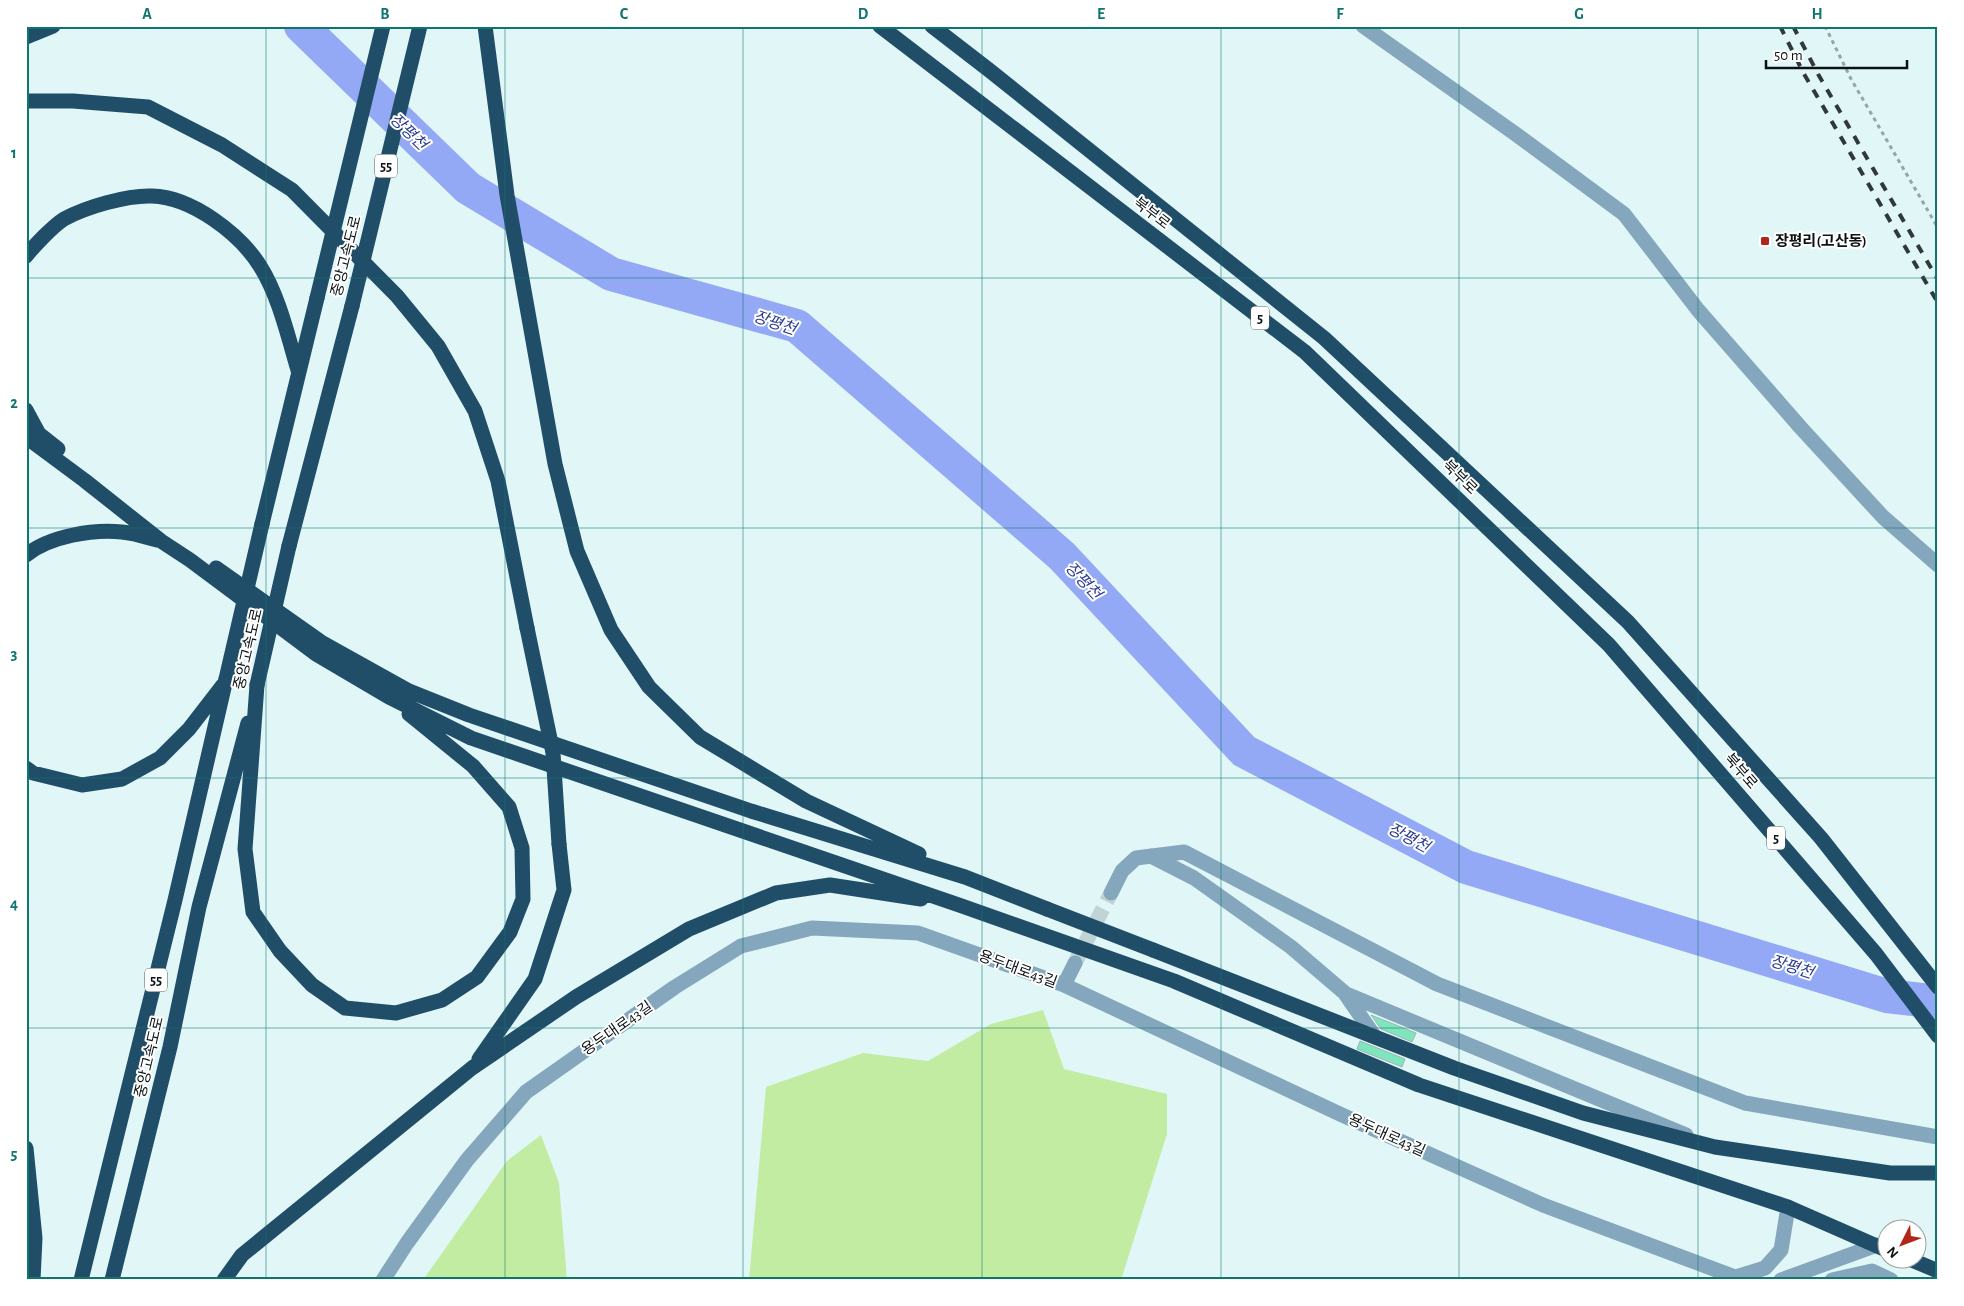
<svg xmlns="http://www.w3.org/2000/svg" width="1964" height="1306" viewBox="0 0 1964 1306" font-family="'Alegreya Sans','Noto Sans KR',sans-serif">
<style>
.green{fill:#c1eca2}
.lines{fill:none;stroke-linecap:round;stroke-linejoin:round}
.river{stroke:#93a9f5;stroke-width:34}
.building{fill:#7ee5be;stroke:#a2b4ac}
.minor-tunnel{stroke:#c0d4d5;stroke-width:15;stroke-dasharray:15 8;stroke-linecap:butt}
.path{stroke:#95a6a7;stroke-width:3;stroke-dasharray:4 4;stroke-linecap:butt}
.minor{stroke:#84a7bd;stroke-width:15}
.highway{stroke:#204e69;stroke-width:15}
.rail{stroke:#2f393a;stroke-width:4;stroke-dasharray:9 9;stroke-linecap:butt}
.highway-bridge{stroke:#204e69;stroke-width:15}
.grid{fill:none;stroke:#0f766e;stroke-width:1;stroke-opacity:0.55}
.poi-dot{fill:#b32419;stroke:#fff;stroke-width:2}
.labels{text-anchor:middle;stroke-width:4;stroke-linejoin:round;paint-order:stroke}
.shield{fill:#fff;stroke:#54595a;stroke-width:1}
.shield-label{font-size:14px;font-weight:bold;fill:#0b1213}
.street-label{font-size:15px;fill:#0b1213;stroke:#fff}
.poi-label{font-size:15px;font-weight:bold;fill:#0b1213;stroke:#fff;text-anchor:start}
.water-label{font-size:16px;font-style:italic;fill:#2c3c91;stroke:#fff}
.neatline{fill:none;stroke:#0f766e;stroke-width:2}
.grid-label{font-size:16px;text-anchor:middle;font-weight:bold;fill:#0f766e}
</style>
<rect width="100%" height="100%" fill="#e0f6f7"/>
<!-- green -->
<path class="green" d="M1043 1010 1064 1069 1167 1094V1134L1121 1280H749L766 1087 863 1053 928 1061 991 1024Z
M541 1135 559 1183 567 1280H423L507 1161Z"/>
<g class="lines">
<!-- river -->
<path class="river" d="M301 26 468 188 611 274 797 326 1062 556 1244 751 1466 867 1887 996 1938 1002"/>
</g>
<!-- building -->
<path class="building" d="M1371 1015 1416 1033 1412 1042 1381 1029Z
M1360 1041 1405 1059 1402 1067 1357 1049Z"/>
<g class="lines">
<!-- minor-tunnel -->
<path class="minor-tunnel" d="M1075 963 1111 893"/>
<!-- path -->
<path class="path" d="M1825 26 1851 79 1938 228"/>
<!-- minor -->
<path class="minor" d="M1363 26 1513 132 1624 214 1698 310 1801 428 1883 517 1938 565
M1151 856 1194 878 1291 947 1346 994 1686 1135
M1111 893 1122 871 1136 858 1184 852 1437 984 1745 1103 1938 1137
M1064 985 1075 963
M1346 995 1375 1037
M1736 1277 1765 1268 1781 1250 1788 1207
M383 1280 407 1243 467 1160 526 1092 675 987 741 946 812 928 918 933 1064 985 1342 1115 1543 1205 1743 1280
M1781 1280 1877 1245
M1832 1280 1872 1271 1891 1280"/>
<!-- highway -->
<path class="highway" d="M485 26 507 195 555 464 577 551 611 630 649 687 700 737 806 801 919 854
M880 26 1305 352 1609 645 1876 954 1938 1036
M932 26 989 70 1324 338 1628 622 1821 838 1938 987
M26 37 53 26
M26 101H73L148 107 222 145 292 190 397 296 438 346 475 411 498 481 527 628
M26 256C34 246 53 226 64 219 86 207 127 195 152 196 192 197 240 234 260 266 279 296 288 337 298 370
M26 410 39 434 58 449
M26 437 84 480 161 541 190 560 316 654 389 697 471 738 959 905 1174 981 1419 1085 1788 1207 1886 1250
M262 524 317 298
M289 546 352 306
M26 555C50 536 93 529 122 532 134 533 146 537 157 540
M216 568 321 642 409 691 469 715 751 811 965 877 1047 909
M257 685 245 849 253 912 280 951 312 985 345 1008 396 1013 442 1000 477 977 510 932 523 899 522 848 509 807 473 766 409 714
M26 768 33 773 82 785 122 779 160 758 189 729 223 685
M1153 950 1454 1068 1583 1113 1715 1147 1890 1173H1938
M479 1059 535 979 564 890 559 844
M26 1148 35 1238 33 1280
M1907 1258 1938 1271
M81 1280 175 900 226 679
M112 1280 170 1047 199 907 248 723
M224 1280 242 1255 472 1068 576 997 689 929 776 893 830 885 921 899"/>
<!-- rail -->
<path class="rail" d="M1780 26 1804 74 1938 303
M1793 26 1818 74 1938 280"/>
<!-- highway-bridge -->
<path class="highway-bridge" d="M317 298 383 26
M352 306 420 26
M527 628 553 753 559 844
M226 679 262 524
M257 685 289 546
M1047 909 1153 950"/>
</g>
<!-- grid -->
<path class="grid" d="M266 26V1280M505 26V1280M743 26V1280M982 26V1280M1221 26V1280M1459 26V1280M1698 26V1280M26 278H1938M26 528H1938M26 778H1938M26 1028H1938"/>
<!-- markers -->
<rect class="poi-dot" x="1760" y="236" width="10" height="10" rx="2.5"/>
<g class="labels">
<!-- shield labels -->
<g class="shield">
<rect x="375" y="154.5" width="22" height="23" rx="4"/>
<rect x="1251" y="306.5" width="18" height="23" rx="4"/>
<rect x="1767" y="826.5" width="18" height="23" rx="4"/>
<rect x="145" y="968.5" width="22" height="23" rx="4"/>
</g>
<g class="shield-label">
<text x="386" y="171">55</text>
<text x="1260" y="323">5</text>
<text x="1776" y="843">5</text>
<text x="156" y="985">55</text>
</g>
<!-- street labels -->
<g class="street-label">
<text transform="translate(1152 213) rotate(38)" y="5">북부로</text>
<text transform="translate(346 256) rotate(-76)" y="5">중앙고속도로</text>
<text transform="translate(1460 477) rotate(44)" y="5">북부로</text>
<text transform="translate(248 649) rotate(-77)" y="5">중앙고속도로</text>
<text transform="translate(1741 771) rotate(49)" y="5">북부로</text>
<text transform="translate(1018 969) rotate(20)" y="5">용두대로43길</text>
<text transform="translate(617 1028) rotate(-35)" y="5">용두대로43길</text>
<text transform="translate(149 1057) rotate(-77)" y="5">중앙고속도로</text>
<text transform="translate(1387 1135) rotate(24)" y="5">용두대로43길</text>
</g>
<!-- poi labels -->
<g class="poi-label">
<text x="1775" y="246">장평리(고산동)</text>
</g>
<!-- water labels -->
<g class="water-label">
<text transform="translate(409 131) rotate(44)" y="6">장평천</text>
<text transform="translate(775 322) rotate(19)" y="6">장평천</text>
<text transform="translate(1084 580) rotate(47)" y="6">장평천</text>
<text transform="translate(1409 837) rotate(28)" y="6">장평천</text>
<text transform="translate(1792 966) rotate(17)" y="6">장평천</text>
</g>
</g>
<!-- border -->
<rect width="1964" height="1306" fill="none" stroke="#ffffff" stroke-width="55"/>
<!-- north arrow -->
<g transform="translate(1902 1244) rotate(228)"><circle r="24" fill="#ffffff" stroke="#9da0a1"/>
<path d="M0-4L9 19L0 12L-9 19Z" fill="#b32419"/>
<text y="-8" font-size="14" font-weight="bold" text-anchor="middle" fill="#0b1213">N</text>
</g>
<!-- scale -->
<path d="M1766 60v8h141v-8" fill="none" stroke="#0b1213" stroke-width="2.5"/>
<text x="1774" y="60" font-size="15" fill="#0b1213" stroke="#ffffff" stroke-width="4" paint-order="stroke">50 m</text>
<rect x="28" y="28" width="1908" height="1250" class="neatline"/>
<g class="grid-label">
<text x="147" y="19">A</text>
<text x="385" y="19">B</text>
<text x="624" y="19">C</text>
<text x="863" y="19">D</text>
<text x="1101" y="19">E</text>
<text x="1340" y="19">F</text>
<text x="1579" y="19">G</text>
<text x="1817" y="19">H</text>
<text x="14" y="158">1</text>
<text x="14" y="408">2</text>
<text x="14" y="659">3</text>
<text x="14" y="909">4</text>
<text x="14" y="1159">5</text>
</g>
</svg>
